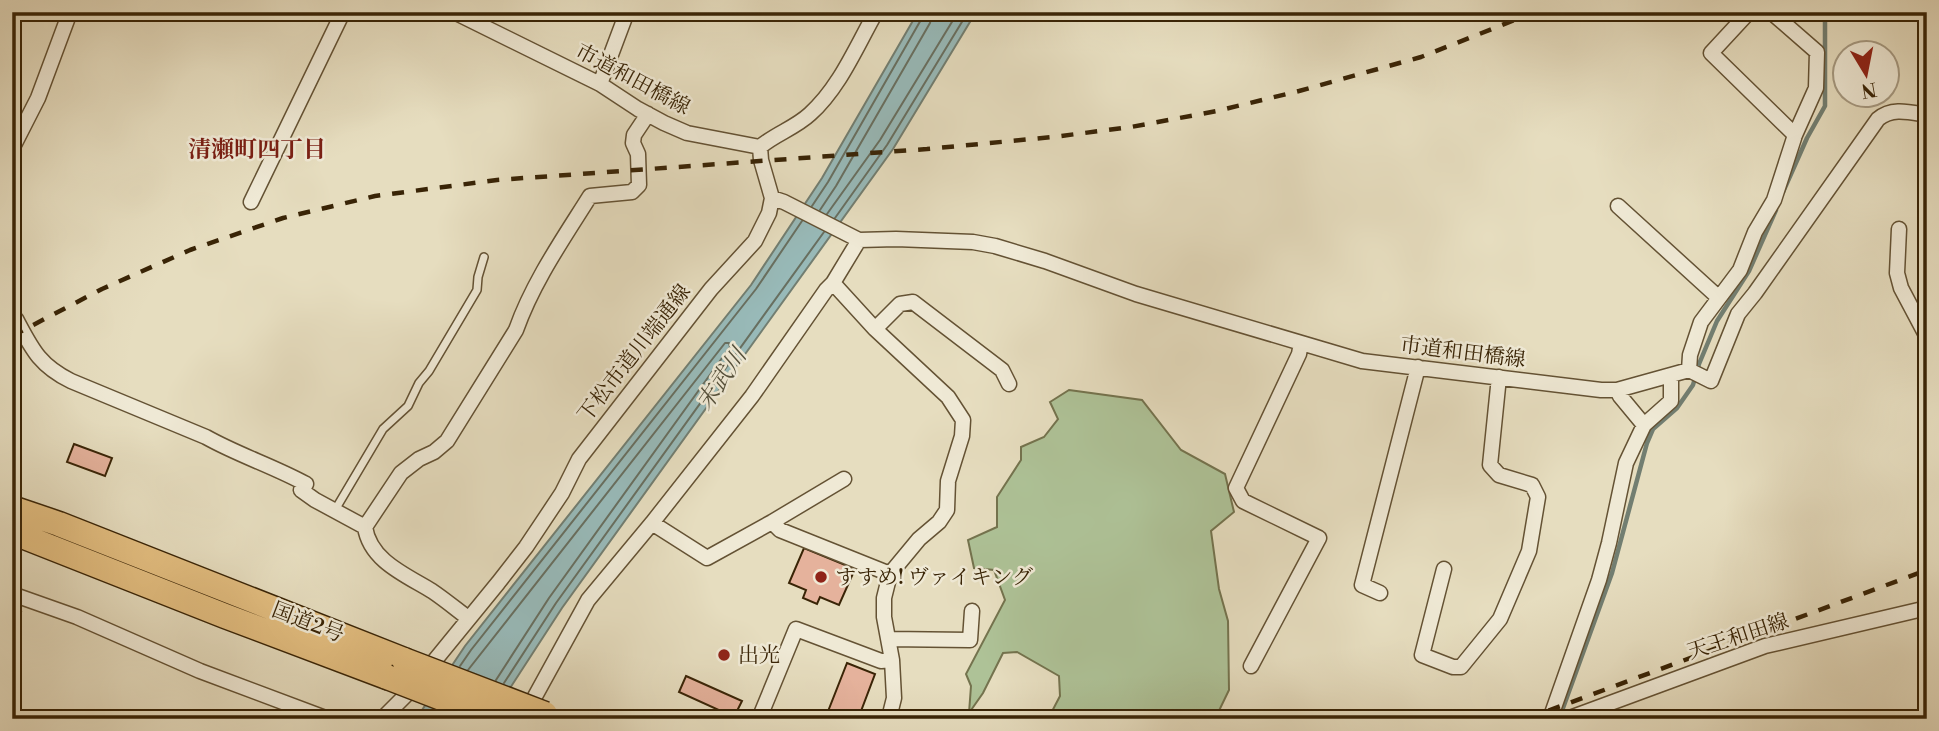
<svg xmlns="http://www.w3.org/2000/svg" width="1939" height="731" viewBox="0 0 1939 731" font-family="'Libre Bodoni','Noto Serif JP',serif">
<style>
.green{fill:#aec297;stroke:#74734e;stroke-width:2}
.water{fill:#98bab9;stroke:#727e71;stroke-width:2}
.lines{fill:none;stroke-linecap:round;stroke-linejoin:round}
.shore{stroke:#686f60;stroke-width:2}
.stream{stroke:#727e71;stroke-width:4.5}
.building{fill:#e5b29c;stroke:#392406;stroke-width:2}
.lane-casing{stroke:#645234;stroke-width:10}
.street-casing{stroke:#645234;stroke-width:17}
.highway-casing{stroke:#392406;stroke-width:27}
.lane{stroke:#efe9d5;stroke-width:7}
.street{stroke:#efe9d5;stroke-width:14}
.highway{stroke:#e3be80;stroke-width:24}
.rail{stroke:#392406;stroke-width:4.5;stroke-dasharray:12 12;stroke-linecap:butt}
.highway-bridge-casing{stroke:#392406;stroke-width:27;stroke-linecap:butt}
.highway-bridge{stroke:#e3be80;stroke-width:24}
.poi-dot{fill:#8f2418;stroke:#efe9d5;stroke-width:2.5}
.labels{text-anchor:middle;stroke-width:5;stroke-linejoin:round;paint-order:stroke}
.street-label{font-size:21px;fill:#392406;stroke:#efe9d5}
.poi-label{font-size:21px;fill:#392406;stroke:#efe9d5;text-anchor:start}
.neighbourhood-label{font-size:23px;font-weight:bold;fill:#7a1f14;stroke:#efe9d5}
.water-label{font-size:23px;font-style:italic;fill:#56513c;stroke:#efe9d5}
</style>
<rect width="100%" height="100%" fill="#e6ddbf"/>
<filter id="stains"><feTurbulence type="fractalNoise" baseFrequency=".00286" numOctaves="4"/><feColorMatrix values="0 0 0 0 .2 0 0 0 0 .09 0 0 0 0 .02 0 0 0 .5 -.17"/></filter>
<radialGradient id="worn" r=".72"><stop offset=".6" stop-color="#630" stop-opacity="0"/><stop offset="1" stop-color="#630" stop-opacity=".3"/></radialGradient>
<!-- green -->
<path class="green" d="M1069 390 1142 400 1181 450 1225 474 1234 512 1211 531 1219 589 1228 621 1229 690 1215 719H1048L1060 696 1059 676 1017 652 1003 653 983 693 969 713 971 686 966 674 1005 600 994 570 974 568 968 540 997 527V497L1021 460V447L1044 437 1058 419 1050 402Z"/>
<!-- water -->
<path class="water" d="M918 12H976L893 149 562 608 490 719H416L465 646 751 285 822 178Z"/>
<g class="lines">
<!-- shore -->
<path class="shore" d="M812 206 828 182 922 18 923 12
M820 210 836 186 930 23 932 12
M827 214 880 140 958 12
M835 218 887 145 968 12
M460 666 471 650 756 289 802 221
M468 670 725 343H729L730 347 549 598 496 680
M504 683 556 603 824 232"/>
<!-- stream -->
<path class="stream" d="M1783 192 1807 138 1825 106V12
M1559 719 1612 573 1647 443 1653 429 1677 408 1693 385 1699 364 1717 321 1749 271 1776 210"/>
</g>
<!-- building -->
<path class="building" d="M74 444 112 458 105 476 67 462Z
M804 548 855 569 839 605 820 597 817 604 803 598 806 590 789 583Z
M12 609 21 612 13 632H12Z
M847 663 875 674 858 719H825Z
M686 676 742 701 734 717 679 692Z"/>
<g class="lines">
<!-- lane casing -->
<g class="lane-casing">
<path id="lane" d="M335 510 383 429 408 406 419 383 429 371 477 290 478 277 484 257"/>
</g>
<!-- street casing -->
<g class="street-casing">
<path id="street" d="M454 12 600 84 638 109 664 123 687 133 760 147
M1749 12 1711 53 1795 135
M600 84 627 12
M12 149 38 98 70 12
M772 198 784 202 859 240 896 239 973 242 995 246 1045 261 1136 294 1362 361 1601 390H1617L1689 370 1711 381 1738 314 1755 293 1878 119C1892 107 1909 112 1927 115
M251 202 343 12
M1618 206 1719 298
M1899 229 1897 273 1901 288 1927 337
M833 283 875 329 948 397 963 420 962 436 948 481 947 510 939 522 919 539 890 574 884 598V617L892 660 894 698 890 714 886 719
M12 321 16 319C32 349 39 365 71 381L206 437C238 455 273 466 306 484L301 490 315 500 365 527
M875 329 900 304 913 302 1002 370 1009 384
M1689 370 1690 355 1701 322 1740 270 1755 232 1774 200 1795 135 1816 88 1817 52 1771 12
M1617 390 1620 396 1644 425
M772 522 780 530 890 574
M652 523 707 558 772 522 844 479
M1444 569 1422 655 1453 667H1461L1500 619 1529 551 1538 497 1532 485 1499 475 1490 465 1499 377
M1380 593 1362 585 1418 367
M12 594 77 617 200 671 328 719
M468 618C456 609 444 599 432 591 406 575 370 561 365 527L401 473 419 459 434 452 447 441 516 330C533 282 563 239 590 196L632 192 639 185 638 154 633 143 634 135 648 114
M888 639 970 640 972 611
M1251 666 1319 538 1243 501 1236 488 1299 354 1301 343
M527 711 588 600 652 523 752 396 826 290 833 283 859 240
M382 719 409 692 498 583 526 547 562 493 579 459 711 289 755 241 769 213 772 198 761 160 760 147C775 134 795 128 810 114 840 87 856 47 876 12
M759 719 796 629 881 661 892 660
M1550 719 1599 580 1609 543 1626 463 1644 425 1671 401V376
M1567 719 1765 646 1927 608"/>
</g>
<!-- highway casing -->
<g class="highway-casing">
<path id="highway" d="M12 508 59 524 404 660
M12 532 225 616 387 677"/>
</g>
<!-- lane -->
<use href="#lane" class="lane"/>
<!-- street -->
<use href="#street" class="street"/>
<!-- highway -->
<use href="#highway" class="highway"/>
<!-- rail -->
<path class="rail" d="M12 336 102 289 190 250 283 218 375 196 497 180 927 149 1053 137 1131 127 1217 111 1299 91 1421 57 1535 12
M1526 719 1927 570"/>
<!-- highway-bridge casing -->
<g class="highway-bridge-casing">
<path id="highway-bridge" d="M404 660 545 714
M387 677 496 719"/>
</g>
<!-- highway-bridge -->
<use href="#highway-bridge" class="highway-bridge"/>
</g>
<!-- markers -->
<g class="poi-dot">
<circle cx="821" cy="577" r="7"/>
<circle cx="724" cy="655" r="7"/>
</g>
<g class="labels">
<!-- street labels -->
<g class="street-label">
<text transform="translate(633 79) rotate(28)" y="7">市道和田橋線</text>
<text transform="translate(1463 352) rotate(7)" y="7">市道和田橋線</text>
<text transform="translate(634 353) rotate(-52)" y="7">下松市道川端通線</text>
<text transform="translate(308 622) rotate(21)" y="7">国道2号</text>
<text transform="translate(1738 636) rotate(-18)" y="7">天王和田線</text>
</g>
<!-- poi labels -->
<g class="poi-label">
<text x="835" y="584">すすめ! ヴァイキング</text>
<text x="738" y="662">出光</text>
</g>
<!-- neighbourhood labels -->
<g class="neighbourhood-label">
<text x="257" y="157">清瀬町四丁目</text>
</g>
<!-- water labels -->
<g class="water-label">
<text transform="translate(721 379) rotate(-56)" y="8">末武川</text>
</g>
</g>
<!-- margin -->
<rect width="1939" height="731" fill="none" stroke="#e6ddbf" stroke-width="42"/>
<rect x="14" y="14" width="1911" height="703" fill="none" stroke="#392406" stroke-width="3.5"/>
<rect x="21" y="21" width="1897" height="689" fill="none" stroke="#392406" stroke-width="2"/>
<!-- north arrow -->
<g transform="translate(1866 74) rotate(170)"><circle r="33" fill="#efe9d5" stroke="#a69a82" stroke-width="2"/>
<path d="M0-5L12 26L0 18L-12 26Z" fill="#8f2418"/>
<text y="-10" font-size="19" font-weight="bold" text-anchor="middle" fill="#392406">N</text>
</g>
<rect width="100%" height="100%" filter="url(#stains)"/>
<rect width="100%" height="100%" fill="url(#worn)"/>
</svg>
